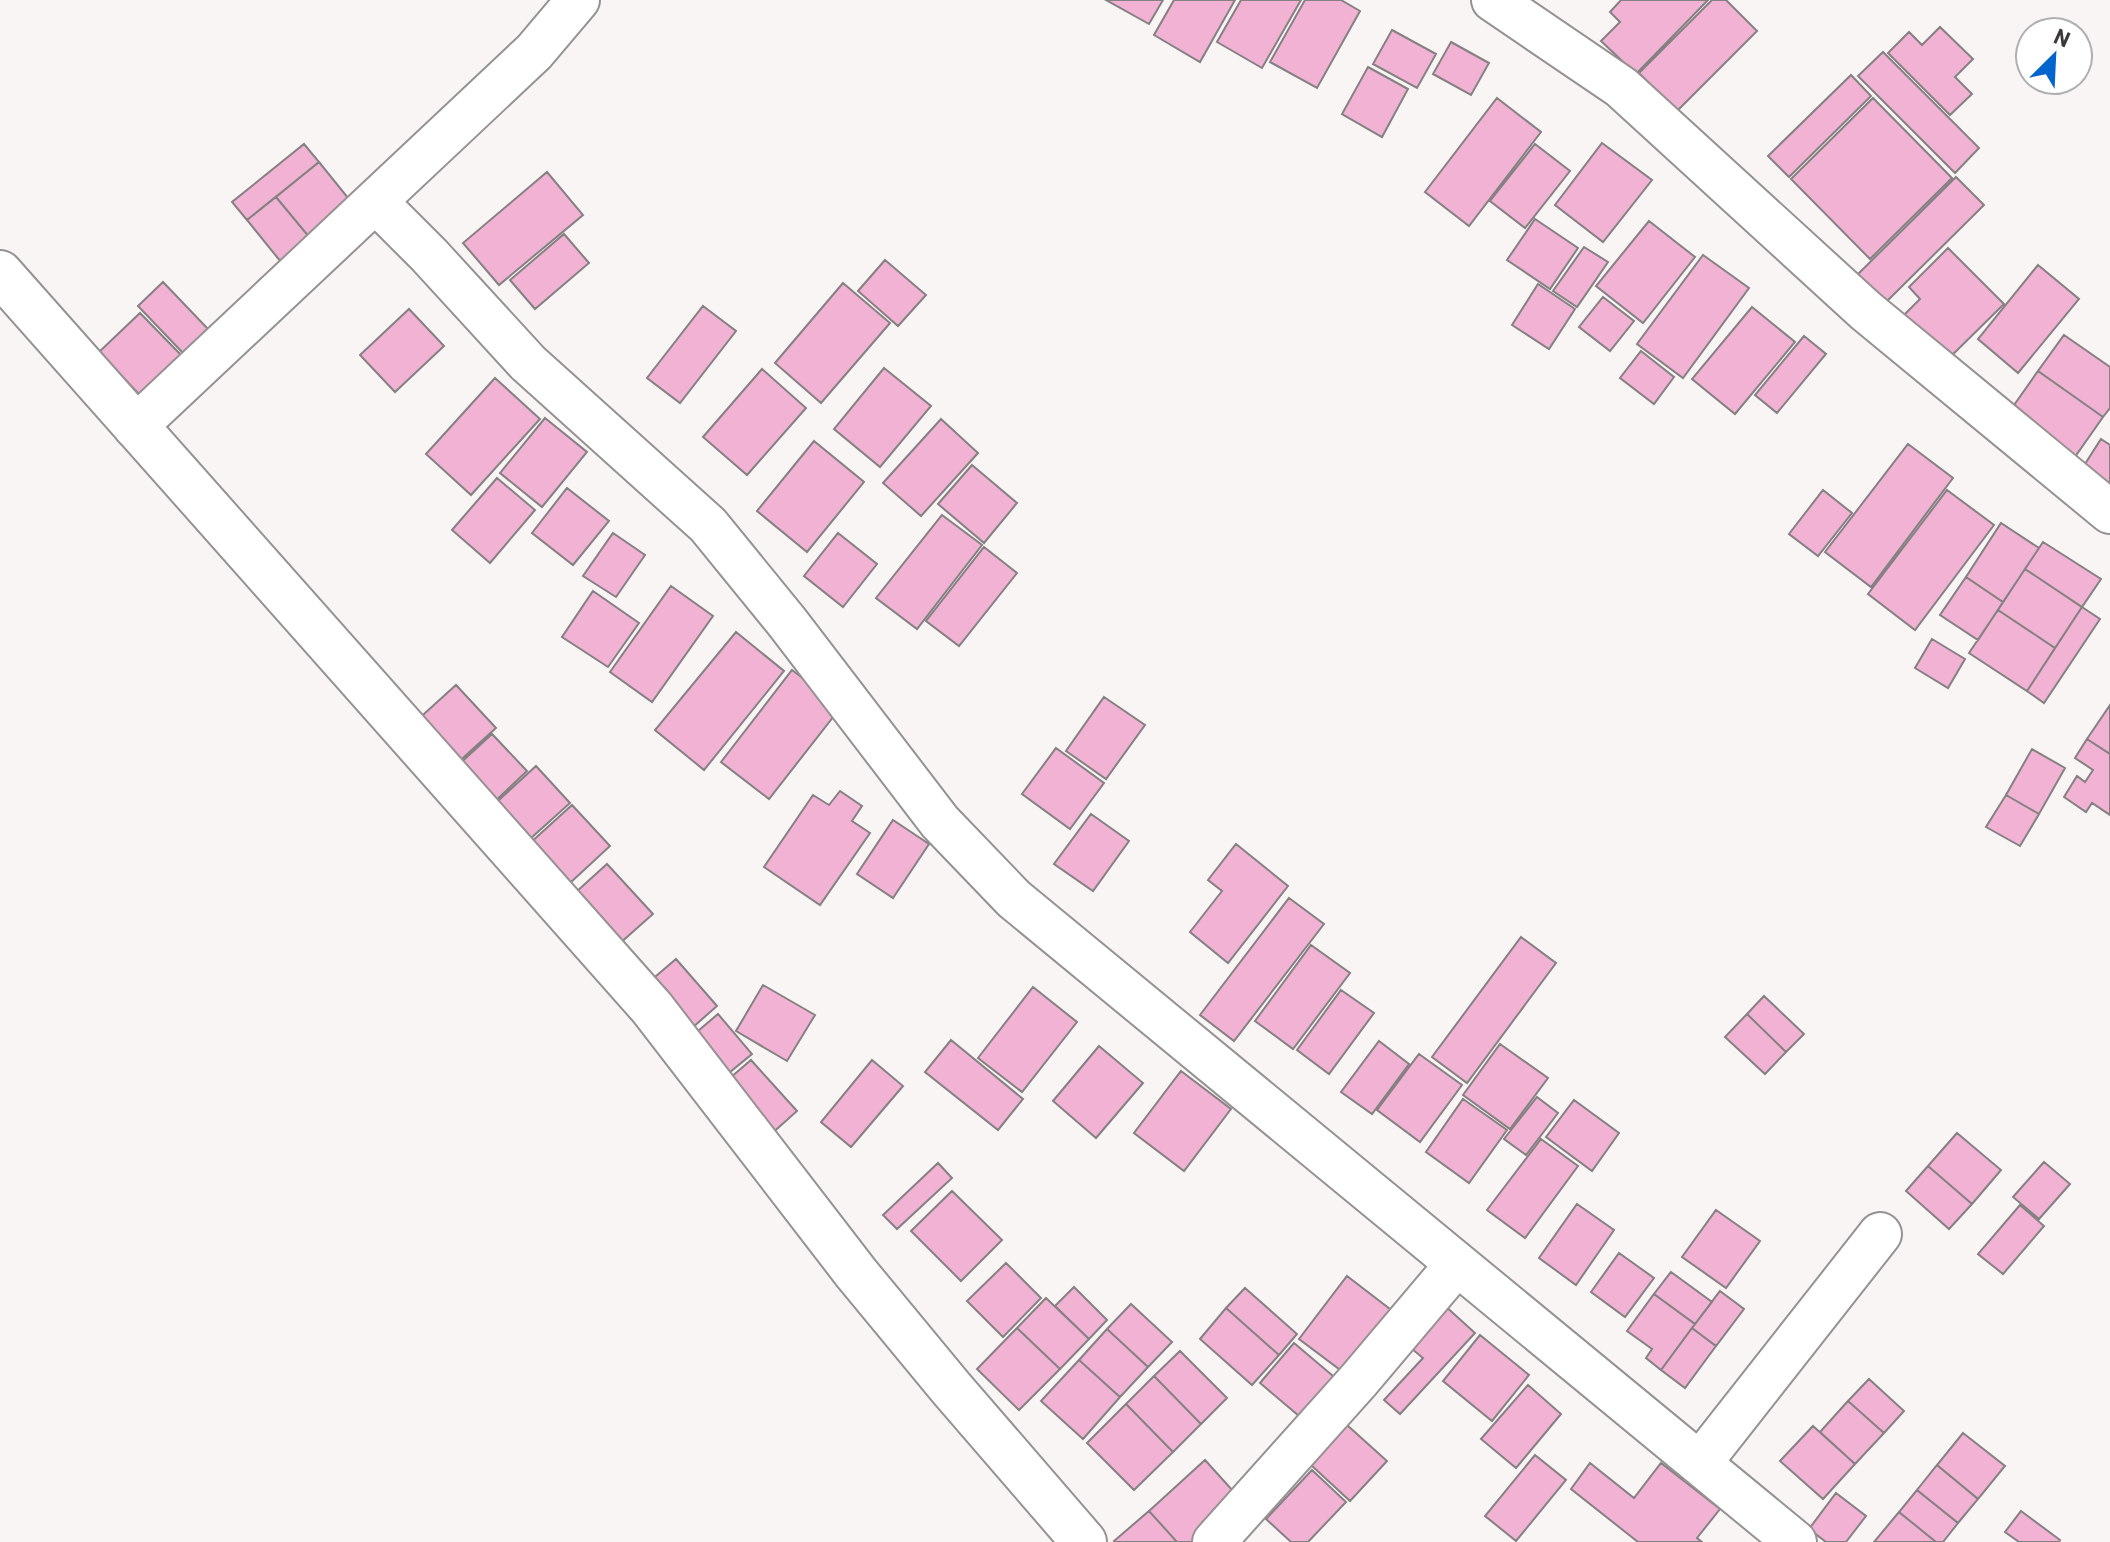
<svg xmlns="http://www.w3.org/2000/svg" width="2110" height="1542" viewBox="0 0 2110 1542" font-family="Barlow,sans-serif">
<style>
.building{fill:#f2b2d3;stroke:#858183;stroke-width:2}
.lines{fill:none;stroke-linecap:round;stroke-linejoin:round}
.minor-casing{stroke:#969292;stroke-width:46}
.major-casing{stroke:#969292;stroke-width:48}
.minor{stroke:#fff;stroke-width:42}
.major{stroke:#fff;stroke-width:44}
</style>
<rect width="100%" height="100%" fill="#f9f5f5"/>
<!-- building -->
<path class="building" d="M1106 0H1163L1149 24Z
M1174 0H1235L1200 62 1154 35Z
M1241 0H1301L1262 68 1217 42Z
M1305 0H1341L1360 11 1317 88 1270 62Z
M1621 0H1708L1636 74 1601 41 1620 22 1610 12Z
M1712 0H1726L1757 31 1677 111 1639 73Z
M1940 27 1973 59 1955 77 1972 94 1950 115 1888 53 1909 32 1922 45Z
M1392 30 1436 54 1417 88 1373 64Z
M1451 42 1489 63 1471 95 1433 74Z
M1883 52 1979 148 1955 173 1858 76Z
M1368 67 1408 89 1382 137 1342 114Z
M1851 75 1871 96 1789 177 1768 156Z
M1497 98 1541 132 1469 226 1425 192Z
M1873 98 1952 178 1870 259 1791 179Z
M1602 143 1652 180 1603 242 1555 205Z
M304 144 319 162 247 220 232 202Z
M1535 144 1570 171 1525 228 1490 201Z
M319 162 353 204 310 238 276 197Z
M547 172 583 215 499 285 463 243Z
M1956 177 1984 205 1877 311 1849 283Z
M276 197 310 238 281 262 247 220Z
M1535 219 1578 248 1550 289 1507 260Z
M1649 221 1695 257 1643 323 1596 286Z
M564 234 589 263 535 309 510 280Z
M1584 247 1608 262 1577 307 1553 291Z
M1948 248 2004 304 1939 368 1895 324 1920 299 1909 287Z
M1703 255 1749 288 1683 378 1637 344Z
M885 260 926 295 898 326 858 291Z
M2038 265 2079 299 2018 373 1978 339Z
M163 282 208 329 183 353 138 306Z
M843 283 890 323 821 403 775 363Z
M1538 284 1575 309 1549 349 1512 325Z
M1603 297 1634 321 1610 351 1579 327Z
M703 306 736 331 680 403 647 378Z
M1752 307 1795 342 1735 414 1692 379Z
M409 309 444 346 395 392 360 355Z
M140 313 181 355 146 412 133 398 138 393 99 352Z
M2064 335 2110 367V408L2103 417 2038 371Z
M1804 336 1826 354 1777 413 1755 395Z
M1641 351 1674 377 1654 404 1620 378Z
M884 368 931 406 880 467 834 429Z
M762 369 806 408 747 475 703 437Z
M2038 371 2103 417 2072 461 2007 415Z
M495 378 540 419 471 495 426 454Z
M545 418 587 452 542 507 500 473Z
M941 419 978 453 921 516 883 483Z
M2101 439 2110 445V496L2078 475Z
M814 441 864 482 807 552 757 511Z
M1908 444 1953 478 1871 587 1825 552Z
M972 465 1017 503 984 543 938 504Z
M497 478 535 510 490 563 452 530Z
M567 488 609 521 573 565 532 533Z
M1823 490 1852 513 1818 556 1789 534Z
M1947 490 1994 525 1915 630 1868 594Z
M942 515 982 545 917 629 876 598Z
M2001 523 2039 548 2003 602 1966 577Z
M613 533 645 555 616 597 583 576Z
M838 533 877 564 843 607 804 576Z
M2043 542 2101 579 2082 607 2025 569Z
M984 547 1017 573 959 646 926 621Z
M2025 569 2082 607 2055 648 1998 610Z
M1966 577 2003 602 1978 640 1940 615Z
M671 586 713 616 652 702 610 672Z
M593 591 639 623 608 667 562 637Z
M2082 607 2100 619 2044 703 2027 691Z
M1998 610 2055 648 2027 691 1969 653Z
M736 632 784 671 704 770 655 730Z
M1932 639 1965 659 1948 688 1915 668Z
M792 670 841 707 769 799 721 762Z
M456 685 496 728 454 766 414 723Z
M1104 697 1145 725 1106 779 1066 751Z
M2110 705V754L2087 739Z
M492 734 527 771 490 806 455 768Z
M2087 739 2110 754V815L2092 803 2086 812 2064 797 2077 776 2085 782 2093 770 2075 758Z
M1056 748 1104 783 1070 829 1022 794Z
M2032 749 2065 768 2039 814 2006 795Z
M536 766 570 803 521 847 487 811Z
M840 791 862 806 852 821 870 833 820 905 764 867 813 795 829 805Z
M2006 795 2039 814 2020 846 1986 827Z
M572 805 610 846 557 895 518 854Z
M1091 814 1129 841 1093 891 1054 864Z
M893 820 929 844 893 898 857 874Z
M1236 844 1288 886 1228 963 1190 932 1222 891 1208 880Z
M607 864 653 914 610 952 565 902Z
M1289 898 1324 924 1234 1041 1200 1015Z
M1521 937 1556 963 1467 1083 1432 1057Z
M1311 945 1350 973 1293 1049 1255 1021Z
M676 959 717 1006 684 1035 642 988Z
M763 985 815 1015 787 1061 736 1031Z
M1033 987 1077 1022 1022 1092 978 1058Z
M1341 990 1374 1013 1329 1074 1297 1050Z
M1764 996 1804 1034 1786 1052 1747 1014Z
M718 1014 752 1054 719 1081 685 1042Z
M1747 1014 1786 1052 1765 1074 1725 1037Z
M951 1040 1023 1099 998 1130 925 1072Z
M1379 1041 1409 1064 1372 1114 1341 1092Z
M1500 1044 1548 1078 1510 1129 1463 1095Z
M1099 1046 1143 1083 1096 1138 1053 1101Z
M1419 1054 1462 1085 1420 1142 1377 1110Z
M751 1060 797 1111 769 1136 723 1084Z
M872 1060 903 1086 851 1147 821 1122Z
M1181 1071 1231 1109 1184 1171 1134 1133Z
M1537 1097 1558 1113 1526 1155 1504 1139Z
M1463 1099 1507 1130 1469 1183 1426 1152Z
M1574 1100 1619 1133 1592 1171 1546 1137Z
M1957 1133 2001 1170 1972 1204 1928 1166Z
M1541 1139 1578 1166 1525 1238 1487 1210Z
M2044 1162 2070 1184 2039 1219 2013 1197Z
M938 1163 952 1178 897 1229 883 1215Z
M1928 1166 1972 1204 1949 1229 1906 1191Z
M952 1191 1002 1240 961 1281 911 1231Z
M1577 1204 1614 1230 1576 1285 1539 1258Z
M2020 1205 2044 1226 2003 1274 1978 1254Z
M1716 1210 1760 1241 1726 1288 1682 1257Z
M1619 1253 1654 1278 1625 1317 1591 1292Z
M1006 1263 1041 1298 1003 1337 967 1301Z
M1671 1272 1712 1302 1695 1324 1654 1294Z
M1347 1276 1399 1316 1351 1378 1299 1339Z
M1074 1287 1107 1320 1089 1339 1055 1306Z
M1245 1288 1297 1334 1279 1355 1226 1308Z
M1720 1291 1744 1309 1716 1346 1692 1328Z
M1654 1294 1695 1324 1661 1370 1646 1358 1652 1349 1627 1331Z
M1046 1298 1089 1339 1060 1369 1017 1328Z
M1131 1304 1172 1342 1148 1367 1107 1329Z
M1443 1304 1475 1333 1400 1414 1384 1400 1423 1358 1406 1344Z
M1226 1308 1279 1355 1252 1385 1200 1339Z
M1017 1328 1060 1369 1019 1410 977 1369Z
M1692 1328 1716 1346 1685 1388 1661 1370Z
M1107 1329 1148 1367 1120 1397 1079 1360Z
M1480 1335 1529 1375 1492 1421 1443 1381Z
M1294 1343 1339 1381 1305 1421 1260 1383Z
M1180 1351 1227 1398 1201 1424 1154 1376Z
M1079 1360 1120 1397 1083 1439 1041 1401Z
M1154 1376 1201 1424 1173 1452 1126 1404Z
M1869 1379 1904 1411 1884 1433 1848 1401Z
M1528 1385 1561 1414 1516 1468 1481 1439Z
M1848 1401 1884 1433 1855 1464 1820 1432Z
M1126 1404 1173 1452 1134 1490 1087 1443Z
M1347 1425 1387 1461 1350 1501 1311 1465Z
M1813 1426 1855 1464 1823 1499 1780 1461Z
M1963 1433 2005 1466 1978 1499 1937 1465Z
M1535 1455 1566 1480 1516 1541 1485 1516Z
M1205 1460 1242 1501 1197 1542H1177L1149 1511Z
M1590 1463 1634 1498 1661 1463 1720 1509 1697 1538 1702 1542H1638L1571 1489Z
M1937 1465 1978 1499 1958 1523 1917 1490Z
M1312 1470 1346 1502 1308 1542H1291L1266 1519Z
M1917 1490 1958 1523 1943 1542H1936L1899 1512Z
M1836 1493 1866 1516 1846 1542H1826L1809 1529Z
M1149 1511 1177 1542H1115L1114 1541Z
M2021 1511 2060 1540 2059 1542H2019L2005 1532Z
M1899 1512 1936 1542H1874Z"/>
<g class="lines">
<!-- minor casing -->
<g class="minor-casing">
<path id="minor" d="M1493 0 1621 87 1866 311 2110 512
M376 202 429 255 528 363 708 525 787 622 940 822 1014 899 1795 1542
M135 427 534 52 578 0
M1700 1463 1880 1234
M1214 1542 1359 1380 1457 1264"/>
</g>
<!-- major casing -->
<g class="major-casing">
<path id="major" d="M0 273 652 1008 856 1273 951 1388 1084 1542"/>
</g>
<!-- minor -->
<use href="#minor" class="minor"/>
<!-- major -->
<use href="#major" class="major"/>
</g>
<!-- north arrow -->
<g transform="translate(2054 56) rotate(24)"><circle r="38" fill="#ffffff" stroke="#b1b0b0" stroke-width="2"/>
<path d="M0-6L14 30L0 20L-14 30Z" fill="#0066ce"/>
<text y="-12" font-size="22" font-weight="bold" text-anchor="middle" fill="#3b3939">N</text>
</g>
</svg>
